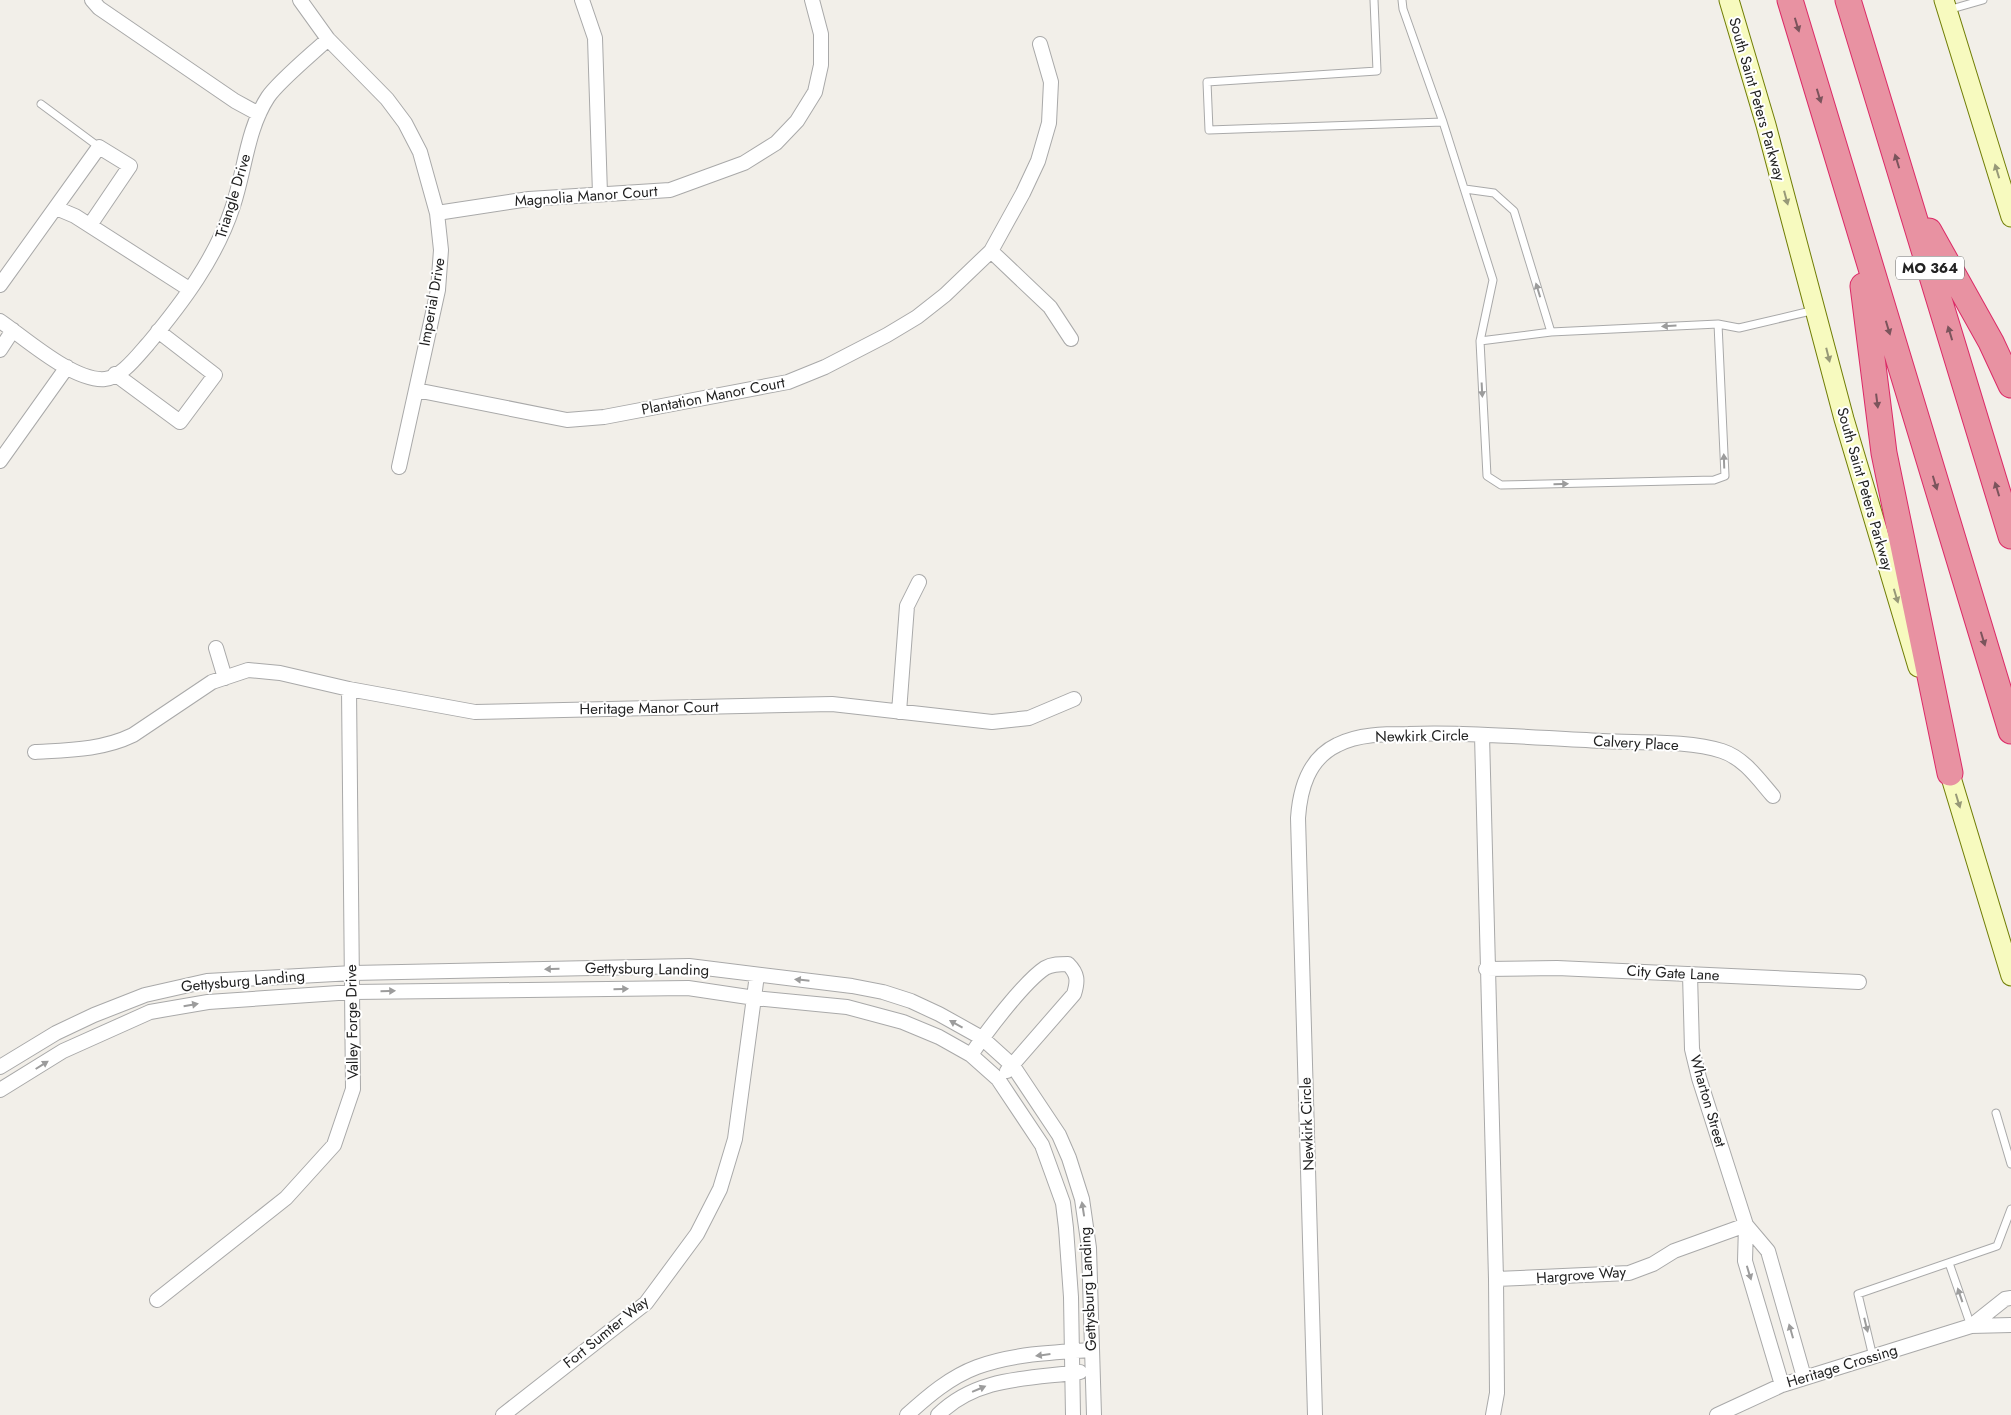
<svg xmlns="http://www.w3.org/2000/svg" width="2011" height="1415" viewBox="0 0 2011 1415" font-family="Jost,sans-serif">
<style>
.lines{fill:none;stroke-linecap:round;stroke-linejoin:round}
.lane-casing{stroke:#a9a9a9;stroke-width:9}
.street-casing{stroke:#a9a9a9;stroke-width:16}
.secondary-casing{stroke:#707d05;stroke-width:21}
.highway-casing{stroke:#dc2a67;stroke-width:27}
.lane{stroke:#fff;stroke-width:7}
.street{stroke:#fff;stroke-width:14}
.secondary{stroke:#f7fabf;stroke-width:19}
.highway{stroke:#e892a2;stroke-width:25}
.oneway{fill:#7b545c}
.oneway2{fill:#979978}
.oneway3{fill:#9c9c9c}
.labels{text-anchor:middle;stroke-width:4;stroke-linejoin:round;paint-order:stroke}
.shield{fill:#fff;stroke:#646464;stroke-width:1}
.shield-label{font-size:14px;font-weight:bold;fill:#222}
.street-label{font-size:15px;fill:#222;stroke:#fff}
</style>
<rect width="100%" height="100%" fill="#f2efe9"/>
<g class="lines">
<!-- lane casing -->
<g class="lane-casing">
<path id="lane" d="M1374 0 1377 71 1207 82 1209 130 1443 122
M1402 0 1403 9 1443 122 1493 280 1480 341 1487 476 1501 485 1714 480 1725 476 1718 324
M1948 10 1983 0
M41 104 99 147
M1465 189 1494 193 1514 211 1551 332 1718 324 1739 328 1815 310
M1480 341 1551 332
M1996 1113 2011 1164
M1949 1263 1971 1326
M1873 1357 1858 1294 1997 1246 2011 1209"/>
</g>
<!-- street casing -->
<g class="street-casing">
<path id="street" d="M92 0 99 8 235 101 259 114
M300 0 328 39 387 99 405 123 420 152 437 213 441 250 438 290 399 467
M582 0 595 38 600 194
M56 208 75 216 189 289
M437 213 529 199 670 190 744 163 776 143 797 121 815 92 821 65V34L812 0
M991 251 1050 307 1071 339
M0 285 99 147 130 166 90 225
M0 321C25 338 74 382 105 379 121 378 138 355 148 344 183 302 216 258 233 206 245 170 247 129 268 97 279 81 312 54 328 39
M0 350 13 330
M115 374 180 422 215 375 158 331
M416 390 567 420 604 417 788 382 825 367 887 335 917 317 945 295 991 251 1023 193 1038 161 1049 123 1051 82 1040 44
M0 461 67 367
M216 648 225 678
M899 712 907 606 919 582
M1482 735 1496 1279 1497 1393 1493 1415
M35 752C69 750 102 750 133 735L212 682 248 670 280 673 349 689 475 712 832 704 992 722 1029 718 1074 699
M1486 969 1557 968 1859 982
M1690 974 1692 1049 1699 1078 1746 1225 1745 1261 1782 1385
M971 1055C986 1032 1024 982 1045 968 1052 964 1060 964 1068 964 1078 974 1078 981 1074 994L1007 1071
M0 1067 56 1033 94 1015 145 995 207 981 353 973 689 966 852 986 883 992 911 1001 939 1014 982 1038 1013 1066 1059 1135 1069 1158 1082 1199 1089 1248 1094 1415
M0 1090 63 1051 150 1012 208 1002 353 992 688 988 755 998 847 1007 903 1022 939 1037 971 1055 998 1079 1042 1145 1063 1203 1066 1228 1071 1297 1073 1415
M1746 1225 1768 1251 1804 1377
M1496 1279 1629 1273 1653 1264 1674 1251 1746 1225
M157 1300 286 1198 334 1145 353 1089 349 689
M1971 1326 2005 1299 2011 1298
M503 1415 646 1303 697 1234 720 1189 735 1139 757 975
M907 1415C928 1396 950 1377 977 1367 1012 1354 1054 1352 1091 1350
M938 1415C977 1376 1030 1379 1080 1372
M1315 1415 1298 818C1300 789 1308 759 1337 745 1358 734 1385 734 1408 734 1472 732 1537 738 1602 741 1638 743 1689 740 1722 751 1744 758 1759 780 1773 796
M1717 1415 1782 1385 1971 1326 2011 1325"/>
</g>
<!-- secondary casing -->
<g class="secondary-casing">
<path id="secondary" d="M1729 0 1766 125 1844 419 1918 667
M1944 0 2011 217
M1946 761 2011 976"/>
</g>
<!-- highway casing -->
<g class="highway-casing">
<path id="highway" d="M1790 0 2011 731
M1848 0 2011 536
M1929 231 1991 342 2011 385
M1863 286 1884 453 1950 773"/>
</g>
<!-- lane -->
<use href="#lane" class="lane"/>
<!-- street -->
<use href="#street" class="street"/>
<!-- secondary -->
<use href="#secondary" class="secondary"/>
<!-- highway -->
<use href="#highway" class="highway"/>
</g>
<!-- one-way arrows -->
<defs><path id="oneway-solid" d="M-6-.8H1V-3.2L6.5 0L1 3.2V.8H-6Z" transform="scale(1.25)"/></defs>
<g class="oneway">
<use href="#oneway-solid" transform="translate(1797 25) rotate(73)"/>
<use href="#oneway-solid" transform="translate(1819 96) rotate(73)"/>
<use href="#oneway-solid" transform="translate(1897 161) rotate(-107)"/>
<use href="#oneway-solid" transform="translate(1888 328) rotate(73)"/>
<use href="#oneway-solid" transform="translate(1950 333) rotate(-107)"/>
<use href="#oneway-solid" transform="translate(1877 401) rotate(83)"/>
<use href="#oneway-solid" transform="translate(1935 483) rotate(73)"/>
<use href="#oneway-solid" transform="translate(1997 489) rotate(-107)"/>
<use href="#oneway-solid" transform="translate(1983 639) rotate(73)"/>
</g>
<g class="oneway2">
<use href="#oneway-solid" transform="translate(1997 171) rotate(-107)"/>
<use href="#oneway-solid" transform="translate(1786 198) rotate(75)"/>
<use href="#oneway-solid" transform="translate(1828 355) rotate(76)"/>
<use href="#oneway-solid" transform="translate(1896 596) rotate(73)"/>
<use href="#oneway-solid" transform="translate(1958 801) rotate(73)"/>
</g>
<g class="oneway3">
<use href="#oneway-solid" transform="translate(1538 290) rotate(-107)"/>
<use href="#oneway-solid" transform="translate(1669 326) rotate(177)"/>
<use href="#oneway-solid" transform="translate(1482 390) rotate(87)"/>
<use href="#oneway-solid" transform="translate(1724 461) rotate(-92)"/>
<use href="#oneway-solid" transform="translate(1561 484) rotate(-1)"/>
<use href="#oneway-solid" transform="translate(552 969) rotate(179)"/>
<use href="#oneway-solid" transform="translate(802 980) rotate(-174)"/>
<use href="#oneway-solid" transform="translate(621 989) rotate(-1)"/>
<use href="#oneway-solid" transform="translate(388 991) rotate(-1)"/>
<use href="#oneway-solid" transform="translate(191 1005) rotate(-10)"/>
<use href="#oneway-solid" transform="translate(956 1024) rotate(-151)"/>
<use href="#oneway-solid" transform="translate(42 1065) rotate(-32)"/>
<use href="#oneway-solid" transform="translate(1083 1209) rotate(-99)"/>
<use href="#oneway-solid" transform="translate(1749 1273) rotate(73)"/>
<use href="#oneway-solid" transform="translate(1960 1295) rotate(-109)"/>
<use href="#oneway-solid" transform="translate(1866 1325) rotate(76)"/>
<use href="#oneway-solid" transform="translate(1791 1331) rotate(-106)"/>
<use href="#oneway-solid" transform="translate(1043 1355) rotate(173)"/>
<use href="#oneway-solid" transform="translate(979 1389) rotate(-23)"/>
</g>
<g class="labels">
<!-- shield labels -->
<rect class="shield" x="1896" y="256.5" width="68" height="23" rx="4"/>
<g class="shield-label">
<text x="1930" y="273">MO 364</text>
</g>
<!-- street labels -->
<g class="street-label">
<text transform="translate(1757 99) rotate(74)" y="5">South Saint Peters Parkway</text>
<text transform="translate(233 196) rotate(-73)" y="5">Triangle Drive</text>
<text transform="translate(586 196) rotate(-4)" y="5">Magnolia Manor Court</text>
<text transform="translate(432 302) rotate(-80)" y="5">Imperial Drive</text>
<text transform="translate(713 396) rotate(-11)" y="5">Plantation Manor Court</text>
<text transform="translate(1865 489) rotate(74)" y="5">South Saint Peters Parkway</text>
<text transform="translate(649 708) rotate(-1)" y="5">Heritage Manor Court</text>
<text transform="translate(1422 736) rotate(-1)" y="5">Newkirk Circle</text>
<text transform="translate(1636 743) rotate(3)" y="5">Calvery Place</text>
<text transform="translate(647 969) rotate(1)" y="5">Gettysburg Landing</text>
<text transform="translate(1673 973) rotate(3)" y="5">City Gate Lane</text>
<text transform="translate(243 981) rotate(-5)" y="5">Gettysburg Landing</text>
<text transform="translate(352 1022) rotate(-91)" y="5">Valley Forge Drive</text>
<text transform="translate(1708 1101) rotate(74)" y="5">Wharton Street</text>
<text transform="translate(1307 1124) rotate(-92)" y="5">Newkirk Circle</text>
<text transform="translate(1581 1275) rotate(-4)" y="5">Hargrove Way</text>
<text transform="translate(1088 1289) rotate(-93)" y="5">Gettysburg Landing</text>
<text transform="translate(606 1332) rotate(-39)" y="5">Fort Sumter Way</text>
<text transform="translate(1842 1366) rotate(-17)" y="5">Heritage Crossing</text>
</g>
</g>
</svg>
